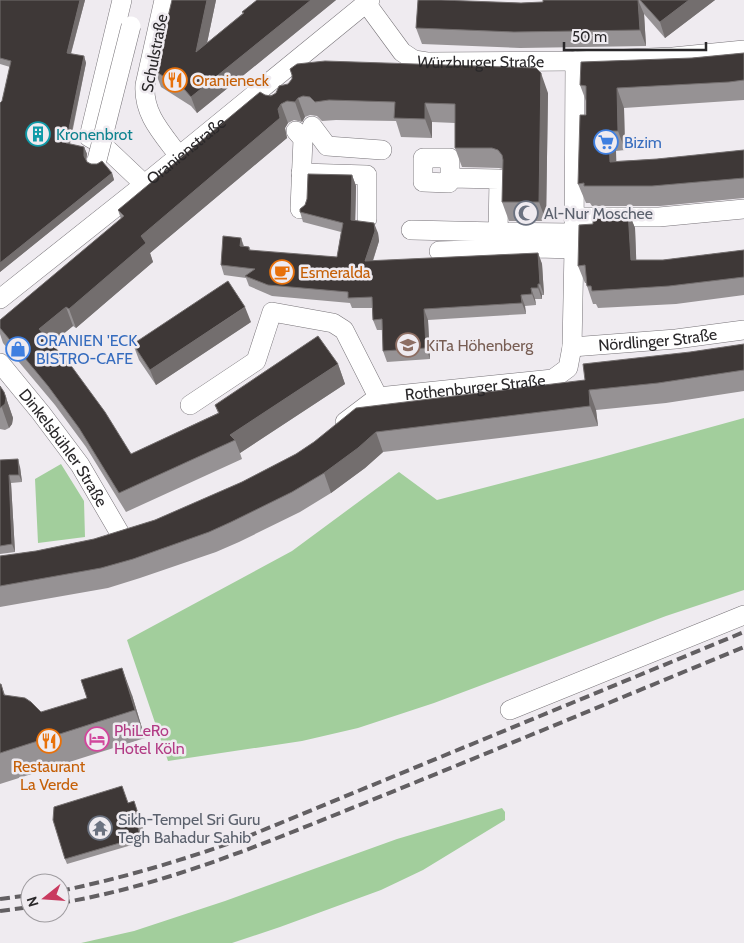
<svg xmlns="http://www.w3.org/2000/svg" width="744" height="943" viewBox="0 0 744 943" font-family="Cabin,sans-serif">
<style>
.green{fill:#a2ce9c}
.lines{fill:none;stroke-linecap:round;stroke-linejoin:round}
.minor-casing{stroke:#777378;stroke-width:20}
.minor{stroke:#fff;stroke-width:19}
.rail{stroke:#625f62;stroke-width:4;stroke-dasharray:10 5;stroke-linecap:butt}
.minor-bridge-casing{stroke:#777378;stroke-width:20;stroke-linecap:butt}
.minor-bridge{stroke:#fff;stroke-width:19}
.wall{fill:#969294}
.shaded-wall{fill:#736e6e}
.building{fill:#3e3837;stroke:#736e6e}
.labels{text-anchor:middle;stroke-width:5;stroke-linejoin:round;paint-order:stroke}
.street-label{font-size:16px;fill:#2a282a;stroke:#efebf0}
.food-label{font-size:16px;fill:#c56008;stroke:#efebf0;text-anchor:start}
.culture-label{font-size:16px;fill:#0d838f;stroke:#efebf0;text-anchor:start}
.shop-label{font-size:16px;fill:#366cbe;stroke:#efebf0;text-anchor:start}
.worship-label{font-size:16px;fill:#5b616d;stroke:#efebf0;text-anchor:start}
.education-label{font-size:16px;fill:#785e54;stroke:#efebf0;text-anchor:start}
.hotel-label{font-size:16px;fill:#b23c85;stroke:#efebf0;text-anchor:start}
</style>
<rect width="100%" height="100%" fill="#efebf0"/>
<!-- green -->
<path class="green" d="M744 418V590L666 616 434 703 358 728 302 741 168 761 127 640 292 551 399 472 437 500 599 458Z
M61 464 84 501 85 537 38 543 35 479Z
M502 808 505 812V820L423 870 381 890 280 927 232 943H81L134 931 225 901 397 839Z"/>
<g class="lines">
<!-- minor casing -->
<g class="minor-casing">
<g id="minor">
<path d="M164 0 145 85C143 114 162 133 179 156"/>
<path id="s1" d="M366 3 402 52 414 60 427 62 575 61 673 57 744 50"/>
<path d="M312 126 327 146 382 150"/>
<path d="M296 131 303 139 300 209"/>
<path d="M96 141 89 137 122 0"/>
<path d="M107 149 144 184"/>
<path d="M301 173 367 175V219"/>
<path d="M450 178V158H423V182L449 183 450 178 499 179 498 232 573 233"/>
<path d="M573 217H659L744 209"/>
<path d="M411 230 498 232"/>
<path d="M439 251 537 248 574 249"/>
<path id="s2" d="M0 299 146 183 370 0"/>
<path id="s3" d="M572 347 676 339 744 330"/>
<path id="s4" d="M0 363 41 413 80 465 122 537"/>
<path d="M190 405 256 361 272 312 333 323 344 330 378 397"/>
<path id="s5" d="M345 422 378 397 553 379 568 368 572 347 574 249 575 61"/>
<path d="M510 710 744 615"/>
</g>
</g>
<!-- minor -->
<use href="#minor" class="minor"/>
<!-- rail -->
<path class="rail" d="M60 891C123 878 184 860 244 838L744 632
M0 899 30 895
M60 903C168 885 267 842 367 802 493 751 618 699 744 647
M0 911 30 907"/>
<!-- minor-bridge casing -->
<g class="minor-bridge-casing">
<path id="minor-bridge" d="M97 160 131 26"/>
</g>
<!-- minor-bridge -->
<use href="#minor-bridge" class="minor-bridge"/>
</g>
<!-- wall -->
<path class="wall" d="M0 0H85L71 54 84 56 86 63 70 144 84 147 87 154 86 160 87 162 112 173 114 180 0 272V103L2 101 10 67 0 64Z
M172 0H216L207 43 243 13 242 12 257 0H336L197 113 191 106 161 87 155 71Z
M418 0H455L454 1 521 3 543 2V0H715L665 38 644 14 646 46 520 48 422 44 416 28Z
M744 53V100L624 108 625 150 616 151V161L657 159 744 150V198L660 206H592L590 203H586L578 184 586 115V101L580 85 692 58Z
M548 93 546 221H509L502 202 503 169 499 168 462 167 455 148V123L432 122V138L401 137 396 121 336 120 322 121 317 116 310 115 305 117 302 122 294 120 288 123 285 128 287 138 150 253 153 262 76 328 73 326 52 343 131 454 218 413 215 405 338 364 345 384 240 453 242 459 126 512 86 447 55 405 3 343 0 334V320L121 219 118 210 265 95Z
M352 175 356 186 355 221 378 233 379 241 373 261 538 253 542 264 544 295H542V299H535L536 305 525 306 526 314 428 320 430 359 387 362 383 351V330H377L373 320 372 308H352L350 303 272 296 249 286 246 278 224 275 221 265 241 238 244 246 249 247 251 251 337 257 341 232 303 222 300 212Z
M628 211 635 228 636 260H663L744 250V295L676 304 598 308 596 304H593L586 283H585L578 266 593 224Z
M251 322 156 385 139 360 133 344Z
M744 344V391L666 403 596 410 598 426 383 452 365 468 331 493 300 512 239 542 216 552 140 578 108 588 0 607V556L36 551 94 539 155 520 242 482 296 454 314 442 585 380 690 352Z
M0 386 4 392 13 418 12 424 9 428 5 430 0 429Z
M0 460 20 467 22 482 11 483 15 552 0 554Z
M0 684H1L5 695 41 712 132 695 145 738 0 784Z
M134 801 144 831 139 832 142 842 67 864 65 859 128 803Z"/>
<!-- shaded-wall -->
<path class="shaded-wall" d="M80 0H85L69 60 67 53Z
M207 0H216L202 67 196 52Z
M311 0H336L197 113 191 97Z
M638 0 644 14 646 46 640 30Z
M689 0H715L665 38 660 22Z
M84 56 86 63 68 150 66 143Z
M541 73 548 93 546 221 539 202Z
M617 88 624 108 625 150 618 131Z
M298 98 305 117 302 122 295 102Z
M425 103 432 122V138L425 119Z
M281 104 288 123 285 128 287 138 150 253 153 262 76 328 69 309 141 236 278 109Z
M609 131 616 151 617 181 610 162Z
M84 147 87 154 86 163 84 156Z
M112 173 114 180 0 272V263Z
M352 175 356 186 355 231 351 220Z
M628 211 635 228 637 278 631 260Z
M374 223 378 233 379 241 369 272 365 261Z
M241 238 244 249 240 246Z
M538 253 542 264 544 295 540 284Z
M538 284 542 295V299L538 288Z
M531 288 535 299 536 305 532 294Z
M521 295 525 306 526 314 522 303Z
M66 307 73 326 46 348 39 329Z
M245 307 251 322 156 385 150 370Z
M424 309 428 320 430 359 426 348Z
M338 364 345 384 240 453 235 440 230 435Z
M589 390 596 410 598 426 590 406Z
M4 392 13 418 12 424 9 428 2 408Z
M376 432 383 452 365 468 331 493 324 473Z
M18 459 20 467 22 482 19 475Z
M9 475 11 483 15 552 12 544Z
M122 668 132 695 145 738 135 710Z"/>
<!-- building -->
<path class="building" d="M0 0H80L67 53 84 56 66 143 84 147V156L87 162 91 164H97L102 161 112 173 0 263V103L2 101 11 61 0 58Z
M172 0H207L196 52 244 13 242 12 257 0H311L191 97 185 90 155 71Z
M418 0H441L521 3 543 2V0H638L640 30 514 32 416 28Z
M640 0H689L660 22Z
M744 53V80L729 82 617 88 618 131H609L610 162 657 159 744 150V178L652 186H584V183L578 184 580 115H586V86L580 85 581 62 692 58Z
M325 61 536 68 541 73 539 202H502L503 160 502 155 498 150 492 148H455V104L425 103V119L394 118 395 102 329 100 315 102 310 97 303 96 298 98 295 102 287 101 281 104 278 109 280 118 141 236 146 243 69 309 66 307 39 329 72 367 105 412 131 454 219 413 215 405 318 336 338 364 230 435 235 440 119 493 79 428 48 386 0 328V320L124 216 118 210 260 92 265 95 271 96 276 93 279 86 288 84 292 79V75L290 69 297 64Z
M308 174 352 175 351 220 374 223 375 231 365 261 538 253 540 284H538V288H531L532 294 521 295 522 303 424 309 426 348 383 351 382 319 373 320 372 297 348 298V292L268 285 245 276 255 269 221 265 223 236 241 238 240 246 249 247V250L337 257 343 223 300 212V209L305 205 307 199Z
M593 211H628L631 260H663L744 250V277L669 286 592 291 591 286H587L585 265 578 266 579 225 593 224Z
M228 281 245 307 150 370 133 344Z
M744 344V370L658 383 589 390 590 406 376 432 358 448 324 473 292 492 231 522 209 532 133 559 101 568 0 586V556L36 551 94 539 155 520 242 482 296 454 314 442 356 408 585 380 583 364 690 352Z
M0 386 4 392 6 398 5 404 0 408Z
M18 459 19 475H9L12 544 0 546V460Z
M122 668 135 710 0 753V684H1L4 695 25 698 31 702 41 712 87 698 81 680Z
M122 786 128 803 134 801 142 826 138 827 140 837 65 859 53 820 54 807Z"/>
<!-- icons -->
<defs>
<g id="restaurant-ring" transform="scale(1.25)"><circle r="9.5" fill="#efebf0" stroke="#e8710a" stroke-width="1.5"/><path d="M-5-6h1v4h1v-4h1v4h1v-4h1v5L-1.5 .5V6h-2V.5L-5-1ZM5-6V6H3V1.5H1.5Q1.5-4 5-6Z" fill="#e8710a"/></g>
<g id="building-ring" transform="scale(1.25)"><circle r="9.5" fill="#efebf0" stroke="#0f9aa8" stroke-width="1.5"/><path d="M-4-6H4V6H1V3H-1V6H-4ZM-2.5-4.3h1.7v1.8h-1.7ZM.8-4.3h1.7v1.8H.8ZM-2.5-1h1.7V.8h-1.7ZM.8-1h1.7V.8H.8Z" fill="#0f9aa8"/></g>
<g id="supermarket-ring" transform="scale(1.25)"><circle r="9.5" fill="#efebf0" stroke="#3f7fe0" stroke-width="1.5"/><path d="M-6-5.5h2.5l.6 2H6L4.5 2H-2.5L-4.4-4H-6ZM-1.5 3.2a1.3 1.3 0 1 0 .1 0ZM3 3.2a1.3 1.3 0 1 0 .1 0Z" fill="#3f7fe0"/></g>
<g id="mosque-ring" transform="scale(1.25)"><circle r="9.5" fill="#efebf0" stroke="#6b7280" stroke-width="1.5"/><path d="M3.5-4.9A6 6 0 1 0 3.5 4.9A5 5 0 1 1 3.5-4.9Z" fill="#6b7280"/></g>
<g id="cafe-ring" transform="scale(1.25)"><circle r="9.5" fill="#efebf0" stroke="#e8710a" stroke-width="1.5"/><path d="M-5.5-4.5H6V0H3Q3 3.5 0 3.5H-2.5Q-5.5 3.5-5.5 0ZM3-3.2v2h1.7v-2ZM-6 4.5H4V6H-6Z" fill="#e8710a"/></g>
<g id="school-ring" transform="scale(1.25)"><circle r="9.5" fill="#efebf0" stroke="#8d6e63" stroke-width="1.5"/><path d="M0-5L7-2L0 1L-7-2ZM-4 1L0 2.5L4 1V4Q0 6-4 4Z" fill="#8d6e63"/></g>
<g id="shop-ring" transform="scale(1.25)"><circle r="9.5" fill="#efebf0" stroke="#3f7fe0" stroke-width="1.5"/><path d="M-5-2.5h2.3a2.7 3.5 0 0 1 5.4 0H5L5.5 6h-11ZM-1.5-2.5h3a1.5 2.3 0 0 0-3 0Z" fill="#3f7fe0"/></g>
<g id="hotel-ring" transform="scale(1.25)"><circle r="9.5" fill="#efebf0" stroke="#d1479c" stroke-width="1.5"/><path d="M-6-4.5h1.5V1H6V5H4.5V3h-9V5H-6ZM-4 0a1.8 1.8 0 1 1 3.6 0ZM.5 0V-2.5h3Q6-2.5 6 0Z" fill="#d1479c"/></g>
<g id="temple-ring" transform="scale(1.25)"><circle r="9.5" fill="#efebf0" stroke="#6b7280" stroke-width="1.5"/><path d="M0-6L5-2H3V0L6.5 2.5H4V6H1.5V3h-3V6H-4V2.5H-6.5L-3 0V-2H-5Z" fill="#6b7280"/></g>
</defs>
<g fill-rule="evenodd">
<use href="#restaurant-ring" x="175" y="80"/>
<use href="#building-ring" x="38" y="134"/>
<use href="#supermarket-ring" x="606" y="142"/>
<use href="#mosque-ring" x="526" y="213"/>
<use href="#cafe-ring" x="282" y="272"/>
<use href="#school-ring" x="408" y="345"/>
<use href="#shop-ring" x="18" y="349"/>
<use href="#hotel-ring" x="97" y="739"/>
<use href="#restaurant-ring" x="49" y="741"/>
<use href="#temple-ring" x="100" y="828"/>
</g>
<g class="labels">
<!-- street labels -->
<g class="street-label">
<text transform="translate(154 53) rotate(-79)" y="6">Schulstraße</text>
<text dy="6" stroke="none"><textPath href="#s1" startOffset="142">Würzburger Straße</textPath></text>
<text dy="6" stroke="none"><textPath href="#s2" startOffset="238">Oranienstraße</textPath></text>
<text dy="6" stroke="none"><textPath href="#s3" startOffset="86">Nördlinger Straße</textPath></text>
<text dy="6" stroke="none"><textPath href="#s5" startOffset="139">Rothenburger Straße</textPath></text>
<text dy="6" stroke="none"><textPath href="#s4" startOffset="106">Dinkelsbühler Straße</textPath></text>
</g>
<!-- food labels -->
<g class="food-label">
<text x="192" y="86">Oranieneck</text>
<text x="300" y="278">Esmeralda</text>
<text x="49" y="772" text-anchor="middle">Restaurant<tspan x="49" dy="18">La Verde</tspan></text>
</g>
<!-- culture labels -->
<g class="culture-label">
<text x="56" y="140">Kronenbrot</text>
</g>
<!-- shop labels -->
<g class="shop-label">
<text x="624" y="148">Bizim</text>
<text x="36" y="346">ORANIEN 'ECK<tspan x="36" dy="18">BISTRO-CAFE</tspan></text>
</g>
<!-- worship labels -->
<g class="worship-label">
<text x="544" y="219">Al-Nur Moschee</text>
<text x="118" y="825">Sikh-Tempel Sri Guru<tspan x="118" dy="18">Tegh Bahadur Sahib</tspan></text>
</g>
<!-- education labels -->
<g class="education-label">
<text x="426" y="351">KiTa Höhenberg</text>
</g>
<!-- hotel labels -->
<g class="hotel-label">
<text x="114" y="736">PhiLeRo<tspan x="114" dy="18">Hotel Köln</tspan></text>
</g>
</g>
<!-- north arrow -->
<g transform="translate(45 898) rotate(253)"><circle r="24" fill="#efebf0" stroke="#a09da1"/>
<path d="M0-4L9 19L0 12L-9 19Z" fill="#c93a5f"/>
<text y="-8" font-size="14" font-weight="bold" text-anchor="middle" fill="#2a282a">N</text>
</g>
<!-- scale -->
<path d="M564 42v8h142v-8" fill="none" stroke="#2a282a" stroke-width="2.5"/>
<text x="572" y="42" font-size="15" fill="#2a282a" stroke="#efebf0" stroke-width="4" paint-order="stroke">50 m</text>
</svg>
